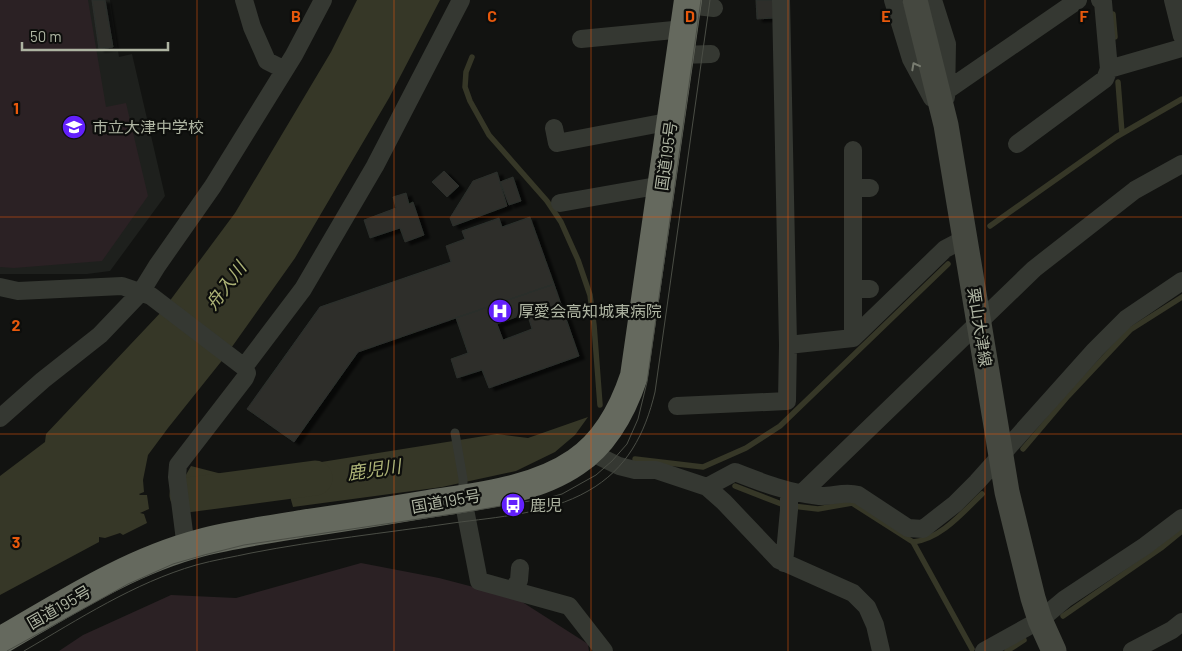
<svg xmlns="http://www.w3.org/2000/svg" width="1182" height="651" viewBox="0 0 1182 651" font-family="Barlow,'Noto Sans JP',sans-serif">
<style>
.built{fill:#1e201d}
.green{fill:#2b2124}
.water{fill:#363727}
.lines{fill:none;stroke-linecap:round;stroke-linejoin:round}
.stream{stroke:#363727;stroke-width:5.5}
.river{stroke:#363727;stroke-width:35}
.building{fill:#2d2f2c;stroke:#2c2f2b;fill-rule:evenodd;filter:url(#shadow)}
.lane{stroke:#353832;stroke-width:9}
.street{stroke:#353832;stroke-width:18}
.secondary{stroke:#454840;stroke-width:25}
.highway{stroke:#65695e;stroke-width:28}
.tram{stroke:#4a4d45;stroke-width:1}
.oneway{stroke:#787c70}
.grid{fill:none;stroke:#e8590c;stroke-width:1;stroke-opacity:0.55}
.labels{text-anchor:middle;stroke-width:4.5;stroke-linejoin:round;paint-order:stroke}
.poi-label{font-size:16px;fill:#aeb4a2;stroke:#0d0e0c;text-anchor:start}
.street-label{font-size:16px;fill:#aeb4a2;stroke:#0d0e0c}
.water-label{font-size:18px;font-style:italic;fill:#acb276;stroke:#0d0e0c}
.grid-label{font-size:16px;text-anchor:middle;font-weight:bold;fill:#e8590c;stroke:#0d0e0c;stroke-width:4.5;stroke-linejoin:round;paint-order:stroke}
</style>
<defs>
<filter id="shadow"><feDropShadow dx="5.5" dy="3" stdDeviation="1" flood-color="#0009"/></filter>
</defs>
<rect width="100%" height="100%" fill="#121311"/>
<!-- built -->
<path class="built" d="M0 0H110L119 57 132 54 165 196 110 271 87 274H0Z"/>
<!-- green -->
<path class="green" d="M0 0H88L106 107 126 103 148 196 102 261 14 268 0 267Z
M361 563 439 578 516 598 588 644 589 651H59L83 635 171 595 236 598Z"/>
<!-- water -->
<path class="water" d="M357 0H440L389 98 295 258 224 358 168 428 148 455 143 480 144 492 139 494 140 495H147L149 509 140 513 144 514 147 523 123 535 120 533 105 538 99 537V542L0 595V476L45 442 46 434 163 310 235 213 331 52Z
M588 417 575 435 555 452 516 471 442 487 293 507 286 482 211 491 213 509 188 504 183 480 191 466 222 474 253 473 497 434 528 438Z"/>
<g class="lines">
<!-- stream -->
<path class="stream" d="M1113 14 1115 37
M472 57 466 72 465 87 470 101 489 135 547 201 561 222 578 260 590 295 594 325 600 405
M1118 82 1122 133
M990 226 1116 137 1182 99
M1023 449 1068 396 1130 330 1182 297
M635 459 703 467 746 448 780 426 948 264
M735 486 784 505 818 509 852 503 913 542C941 539 963 512 982 494
M913 542 972 649
M1063 616 1161 548 1182 531
M1007 651 1024 640"/>
<!-- river -->
<path class="river" d="M187 495 315 478"/>
</g>
<!-- building -->
<path class="building" d="M92 0H105L113 47 99 49Z
M756 0H773L774 18 757 19Z
M444 171 459 186 447 197 432 182Z
M497 172 507 206 453 226 450 218 473 181Z
M513 177 521 201 509 205 500 182Z
M406 193 409 204 413 202 424 235 405 242 400 228 370 238 364 220 396 208 393 197Z
M530 217 554 284 358 352 294 442 247 409 320 307 451 262 446 246 465 239 462 231 499 218 502 227Z
M554 284 579 356 489 388 482 370 457 378 451 359 468 353 456 318ZM527 313 532 329 503 340 497 324Z"/>
<g class="lines">
<!-- lane -->
<path class="lane" d="M455 433 463 479V496"/>
<!-- street -->
<path class="street" d="M244 0 252 27 267 61 283 69
M893 0 911 59 932 98
M933 0 947 44 946 97
M1173 0 1182 36
M687 5 714 8
M581 39 684 29
M681 55 711 54
M1109 69 1182 48
M946 91 1078 0
M554 128 557 143 672 121
M1017 144 1105 79 1109 69 1103 2 1100 0
M853 150V338
M853 188H870
M560 203 662 185
M0 287 18 291 122 286 151 296 244 367 247 373 245 378 178 465 177 477 186 548
M853 289H870
M788 345 853 338 945 249 966 238
M244 367 303 289 375 166 461 0
M677 406 787 401 788 345 781 0
M0 418 43 380 100 335 141 292 157 266 213 186 294 55 323 0
M590 452 619 466 635 470H656L707 487 735 472C763 483 789 493 819 496 832 497 844 491 858 495L908 528 923 529 955 504 977 482 1095 350 1126 319 1182 281
M707 487 724 502 779 560 853 593 867 607 875 625 881 651
M802 493 1034 269 1135 190 1182 164
M463 499 479 581 569 606 604 651
M784 563 789 510V491
M513 590 519 580 520 568
M984 651 1040 620 1065 599 1145 546 1182 518
M1132 651 1172 630 1182 622"/>
<!-- secondary -->
<path class="secondary" d="M915 0 946 125 1007 492 1033 598 1040 620 1054 651"/>
<!-- highway -->
<path class="highway" d="M0 641C64 604 128 562 200 543 233 534 267 530 301 524 343 518 386 511 428 504 477 496 534 491 576 462 606 442 623 409 634 376L688 0"/>
<!-- tram -->
<path class="tram" d="M7 651 128 584 173 564 204 555 244 545 466 512 547 498 562 494 596 475 612 461 627 444 638 419 647 382 701 0
M24 651C79 619 134 583 196 565 214 560 233 557 251 553 318 540 385 533 453 523 497 517 548 514 588 491 627 469 645 434 655 392L710 0"/>
</g>
<!-- one-way arrows -->
<defs><path id="oneway-chevron" d="M-2-3.5L2.5 0L-2 3.5" fill="none" stroke-width="1.6" stroke-linecap="round" stroke-linejoin="round" transform="scale(1.25)"/></defs>
<use class="oneway" href="#oneway-chevron" transform="translate(915 66) rotate(-118)"/>
<!-- grid -->
<path class="grid" d="M197 0V651M394 0V651M591 0V651M788 0V651M985 0V651M0 217H1182M0 434H1182"/>
<!-- icons -->
<defs>
<g id="school-disc" transform="scale(1.25)"><circle r="9.5" fill="#6320fc" stroke="#0d0e0c"/><path d="M0-5L7-2L0 1L-7-2ZM-4 1L0 2.5L4 1V4Q0 6-4 4Z" fill="#fff"/></g>
<g id="hospital-disc" transform="scale(1.25)"><circle r="9.5" fill="#6320fc" stroke="#0d0e0c"/><path d="M-5-5h3v3.5h4V-5h3V5h-3V1.5h-4V5h-3Z" fill="#fff"/></g>
<g id="bus-disc" transform="scale(1.25)"><circle r="9.5" fill="#6320fc" stroke="#0d0e0c"/><path d="M-5-6H5V4H4V6H2V4H-2V6H-4V4H-5ZM-3.5-4V0h7V-4ZM-3.5 1.2v1.5H-2V1.2ZM2 1.2v1.5H3.5V1.2Z" fill="#fff"/></g>
</defs>
<g fill-rule="evenodd">
<use href="#school-disc" x="74" y="127"/>
<use href="#hospital-disc" x="500" y="311"/>
<use href="#bus-disc" x="513" y="505"/>
</g>
<g class="labels">
<!-- poi labels -->
<g class="poi-label">
<text x="92" y="133">市立大津中学校</text>
<text x="518" y="317">厚愛会高知城東病院</text>
<text x="530" y="511">鹿児</text>
</g>
<!-- street labels -->
<g class="street-label">
<text transform="translate(666 156) rotate(-82)" y="6">国道195号</text>
<text transform="translate(980 327) rotate(81)" y="6">栗山大津線</text>
<text transform="translate(446 501) rotate(-10)" y="6">国道195号</text>
<text transform="translate(59 607) rotate(-30)" y="6">国道195号</text>
</g>
<!-- water labels -->
<g class="water-label">
<text transform="translate(226 286) rotate(-53)" y="6">舟入川</text>
<text transform="translate(374 470) rotate(-8)" y="6">鹿児川</text>
</g>
</g>
<g class="grid-label">
<text x="296" y="22">B</text>
<text x="492" y="22">C</text>
<text x="690" y="22">D</text>
<text x="886" y="22">E</text>
<text x="1084" y="22">F</text>
<text x="16" y="114">1</text>
<text x="16" y="331">2</text>
<text x="16" y="548">3</text>
</g>
<!-- scale -->
<path d="M22 42v8h146v-8" fill="none" stroke="#aeb4a2" stroke-width="2.5"/>
<text x="30" y="42" font-size="15" fill="#aeb4a2" stroke="#0d0e0c" stroke-width="4" paint-order="stroke">50 m</text>
</svg>
